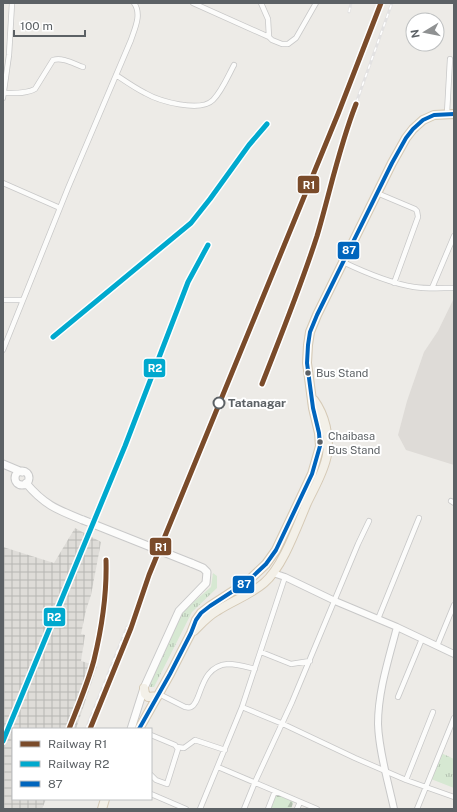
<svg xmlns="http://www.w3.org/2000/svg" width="457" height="812" viewBox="0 0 457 812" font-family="'Public Sans',sans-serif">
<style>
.industrial{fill:url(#industrial-grid)}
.education{fill:#dedbd7}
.forest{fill:url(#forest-firs)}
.park{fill:url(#park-tufts)}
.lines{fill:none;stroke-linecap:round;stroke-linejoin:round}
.minor-casing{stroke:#c8c8c8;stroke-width:6}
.tertiary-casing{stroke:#c8c8c8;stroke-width:8}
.secondary-casing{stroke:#c9c9c9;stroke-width:9}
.primary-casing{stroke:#d5c9b5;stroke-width:10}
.minor{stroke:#fcfcfb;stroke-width:4.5}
.tertiary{stroke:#fcfcfb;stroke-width:6}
.secondary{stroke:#fcfcfb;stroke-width:7}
.primary{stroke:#f3f0e8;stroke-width:8}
.rail-casing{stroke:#e3e2e2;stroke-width:3}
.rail{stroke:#fff;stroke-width:1.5;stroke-dasharray:4.5;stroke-linecap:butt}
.secondary-bridge-casing{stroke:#c9c9c9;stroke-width:9;stroke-linecap:butt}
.secondary-bridge{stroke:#fcfcfb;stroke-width:7}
.bus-1-casing{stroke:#fff;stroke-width:7}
.bus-1{stroke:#0065bd;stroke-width:4}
.rail-1-casing{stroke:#fff;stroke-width:8}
.rail-2-casing{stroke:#fff;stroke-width:8}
.rail-1{stroke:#7a4b2a;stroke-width:5}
.rail-2{stroke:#00a9ce;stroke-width:5}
.bus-dot{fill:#5c6165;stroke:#fff;stroke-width:1.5}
.stop-dot{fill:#fff;stroke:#5c6165;stroke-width:2}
.labels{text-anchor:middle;stroke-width:4;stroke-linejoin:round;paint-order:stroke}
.bus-label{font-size:11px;fill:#5c6165;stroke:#fff;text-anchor:start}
.stop-label{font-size:12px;font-weight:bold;fill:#5c6165;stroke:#fff;text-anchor:start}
.line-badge{stroke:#fff;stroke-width:1.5}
.badge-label{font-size:11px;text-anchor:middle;font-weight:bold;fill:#fff}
</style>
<defs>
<pattern id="industrial-grid" width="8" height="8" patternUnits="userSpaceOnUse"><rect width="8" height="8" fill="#dedcd8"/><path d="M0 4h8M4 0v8" fill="none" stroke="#b7b6b3"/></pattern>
<pattern id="forest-firs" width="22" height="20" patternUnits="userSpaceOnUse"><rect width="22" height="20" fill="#d6e8d2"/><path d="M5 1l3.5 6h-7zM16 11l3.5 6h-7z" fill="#b1bfae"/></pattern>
<pattern id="park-tufts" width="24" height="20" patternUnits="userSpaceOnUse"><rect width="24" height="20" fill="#d6e8d2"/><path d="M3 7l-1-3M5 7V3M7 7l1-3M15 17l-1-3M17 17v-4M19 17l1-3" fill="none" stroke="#b1bfae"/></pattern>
</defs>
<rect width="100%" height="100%" fill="#edebe7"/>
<!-- industrial -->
<path class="industrial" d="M75 528 101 542 91 595 86 610 81 634 85 635 81 661 97 666 76 729H13V799H46L42 809H3V547L54 563Z"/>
<!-- education -->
<path class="education" d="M454 298V465L406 450 398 435 407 401 424 352 438 331Z"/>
<!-- forest -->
<path class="forest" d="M275 788 295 797 291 809H266Z"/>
<!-- park -->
<path class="park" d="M213 573 217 576V588L192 612 154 687H150L149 683 183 611 211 587Z
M441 753 454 759V788L431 779Z"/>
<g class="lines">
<!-- minor casing -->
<g class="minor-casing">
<path id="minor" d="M193 3 269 37
M261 3 268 19 269 37 272 40 282 44H288L296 38 316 3
M116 75C125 81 135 88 145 93 159 101 200 113 213 100 222 91 228 76 234 65
M4 93C14 93 26 94 35 89L53 60C63 57 74 64 83 67
M3 98 9 55 12 3
M447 113 450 59
M3 183 60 208
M377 193 415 209 417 211 418 217 394 283
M343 262C366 273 389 283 414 287 427 289 441 288 454 288
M432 288 454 236
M3 300H23
M3 350 68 188 131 40C135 28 142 14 134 3
M451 501 454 503
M378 619 419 518
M437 646 454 605
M261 652 291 664 310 661
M159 694 185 707C187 707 189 708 191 707 202 702 199 666 228 664 237 664 247 667 255 669
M398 697 422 639
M242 707 283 724 355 758 406 780 454 797
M151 735 175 745 178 749 167 784 156 780 151 775
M177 747 184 748 195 740 225 750
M218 767 317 809
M406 780 433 712
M151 794 186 809
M200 809 242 707 285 577
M244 809 255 782 292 702 358 544 369 521
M268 809 275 791
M297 809 300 802
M417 809 454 718"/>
</g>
<!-- tertiary casing -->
<g class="tertiary-casing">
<path id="tertiary" d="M273 573 285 577 335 601 397 627 454 654
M394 809C388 781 379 752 378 724 378 691 389 658 397 627"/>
</g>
<!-- secondary casing -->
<g class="secondary-casing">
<path id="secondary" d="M3 464 22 472
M15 478a7 7 0 1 1 14 0a7 7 0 1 1-14 0Z
M26 483C44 505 58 510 83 520
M131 729 144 688 179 611 206 583 207 572 203 568 191 563"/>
</g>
<!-- primary casing -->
<g class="primary-casing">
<path id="primary" d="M194 631C201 624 208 616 217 611 232 601 250 595 264 583 283 567 297 526 307 503 314 488 324 472 327 455 330 437 325 415 314 400
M144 688 145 694 148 697 158 696
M139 729 170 674 191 633 196 620 201 613 210 606 247 582 266 564 276 550 312 474 320 446 319 433 313 408 307 363 308 345 310 332 317 315 392 163 406 138 413 129 423 120 434 115 454 114
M102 809 105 799"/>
</g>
<!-- minor -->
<use href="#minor" class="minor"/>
<!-- tertiary -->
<use href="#tertiary" class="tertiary"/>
<!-- secondary -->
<use href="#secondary" class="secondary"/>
<!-- primary -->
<use href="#primary" class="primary"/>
<!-- rail casing -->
<g class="rail-casing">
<path id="rail" d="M349 12 351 3
M53 337 191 223 210 199 249 145 267 124
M262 384 296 297 328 198 341 145 392 3
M142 595 178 503 338 114 381 3
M69 729C78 706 88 683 94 660 102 627 107 594 106 560
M86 729 127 627
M3 741 125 446 188 282 208 245"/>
</g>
<!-- rail -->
<use href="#rail" class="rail"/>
<!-- secondary-bridge casing -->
<g class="secondary-bridge-casing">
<path id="secondary-bridge" d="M83 520 191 563"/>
</g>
<!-- secondary-bridge -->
<use href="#secondary-bridge" class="secondary-bridge"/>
<!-- bus-1 casing -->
<g class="bus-1-casing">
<path id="bus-1" d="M139 729 170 674 191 633 196 620 201 613 210 606 247 582 266 564 276 550 312 474 320 446 319 433 313 408 307 363 308 345 310 332 317 315 392 163 406 138 413 129 423 120 434 115 454 114"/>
</g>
<!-- bus-1 -->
<use href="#bus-1" class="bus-1"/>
<!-- rail-1 casing -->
<g class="rail-1-casing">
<path id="rail-1" d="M262 384C281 335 301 286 317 236 330 192 339 147 356 104
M69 729C78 706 88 683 94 660 102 627 107 594 106 560
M90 729 131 628 149 575 338 114 381 3"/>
</g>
<!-- rail-2 casing -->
<g class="rail-2-casing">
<path id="rail-2" d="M53 337 191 223 210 199 249 145 267 124
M3 741 125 446 188 282 208 245"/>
</g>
<!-- rail-1 -->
<use href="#rail-1" class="rail-1"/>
<!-- rail-2 -->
<use href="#rail-2" class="rail-2"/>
</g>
<!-- markers -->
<g class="bus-dot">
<circle cx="308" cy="373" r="3.5"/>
<circle cx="320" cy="442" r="3.5"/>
</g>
<circle class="stop-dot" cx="219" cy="403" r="5.5"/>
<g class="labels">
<!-- bus labels -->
<g class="bus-label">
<text x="316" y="377">Bus Stand</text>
<text x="328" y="440">Chaibasa<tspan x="328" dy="14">Bus Stand</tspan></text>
</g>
<!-- stop labels -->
<g class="stop-label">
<text x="228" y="407">Tatanagar</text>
</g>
</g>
<g class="line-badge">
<rect x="297" y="175" width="23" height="19" rx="4" fill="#7a4b2a"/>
<rect x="337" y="241" width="23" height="19" rx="4" fill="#0065bd"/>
<rect x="143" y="358" width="23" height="20" rx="4" fill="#00a9ce"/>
<rect x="149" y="537" width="23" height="19" rx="4" fill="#7a4b2a"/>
<rect x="232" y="575" width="23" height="19" rx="4" fill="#0065bd"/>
<rect x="43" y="607" width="23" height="20" rx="4" fill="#00a9ce"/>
</g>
<g class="badge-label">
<text x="309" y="189">R1</text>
<text x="349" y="254">87</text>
<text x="155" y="372">R2</text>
<text x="161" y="551">R1</text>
<text x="244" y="588">87</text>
<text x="54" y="621">R2</text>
</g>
<!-- border -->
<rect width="457" height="812" fill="none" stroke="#5c6165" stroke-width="8"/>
<!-- legend -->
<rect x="12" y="728" width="140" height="72" fill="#ffffff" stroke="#bec0c1"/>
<rect x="20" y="741" width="20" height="6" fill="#7a4b2a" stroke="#bec0c1"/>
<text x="48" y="748" font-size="12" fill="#5c6165">Railway R1</text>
<rect x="20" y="761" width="20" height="6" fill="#00a9ce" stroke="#bec0c1"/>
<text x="48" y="768" font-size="12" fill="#5c6165">Railway R2</text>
<rect x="20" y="781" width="20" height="6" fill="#0065bd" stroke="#bec0c1"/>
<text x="48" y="788" font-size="12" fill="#5c6165">87</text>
<!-- north arrow -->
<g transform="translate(425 32) rotate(260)"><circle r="19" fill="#ffffff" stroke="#bec0c1"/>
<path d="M0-3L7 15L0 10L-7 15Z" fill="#8f9192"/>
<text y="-6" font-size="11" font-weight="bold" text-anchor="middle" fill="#5c6165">N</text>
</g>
<!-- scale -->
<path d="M14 30v6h71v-6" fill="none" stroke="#5c6165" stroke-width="2"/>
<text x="20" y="30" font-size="12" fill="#5c6165" stroke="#ffffff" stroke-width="3" paint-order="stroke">100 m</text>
</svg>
